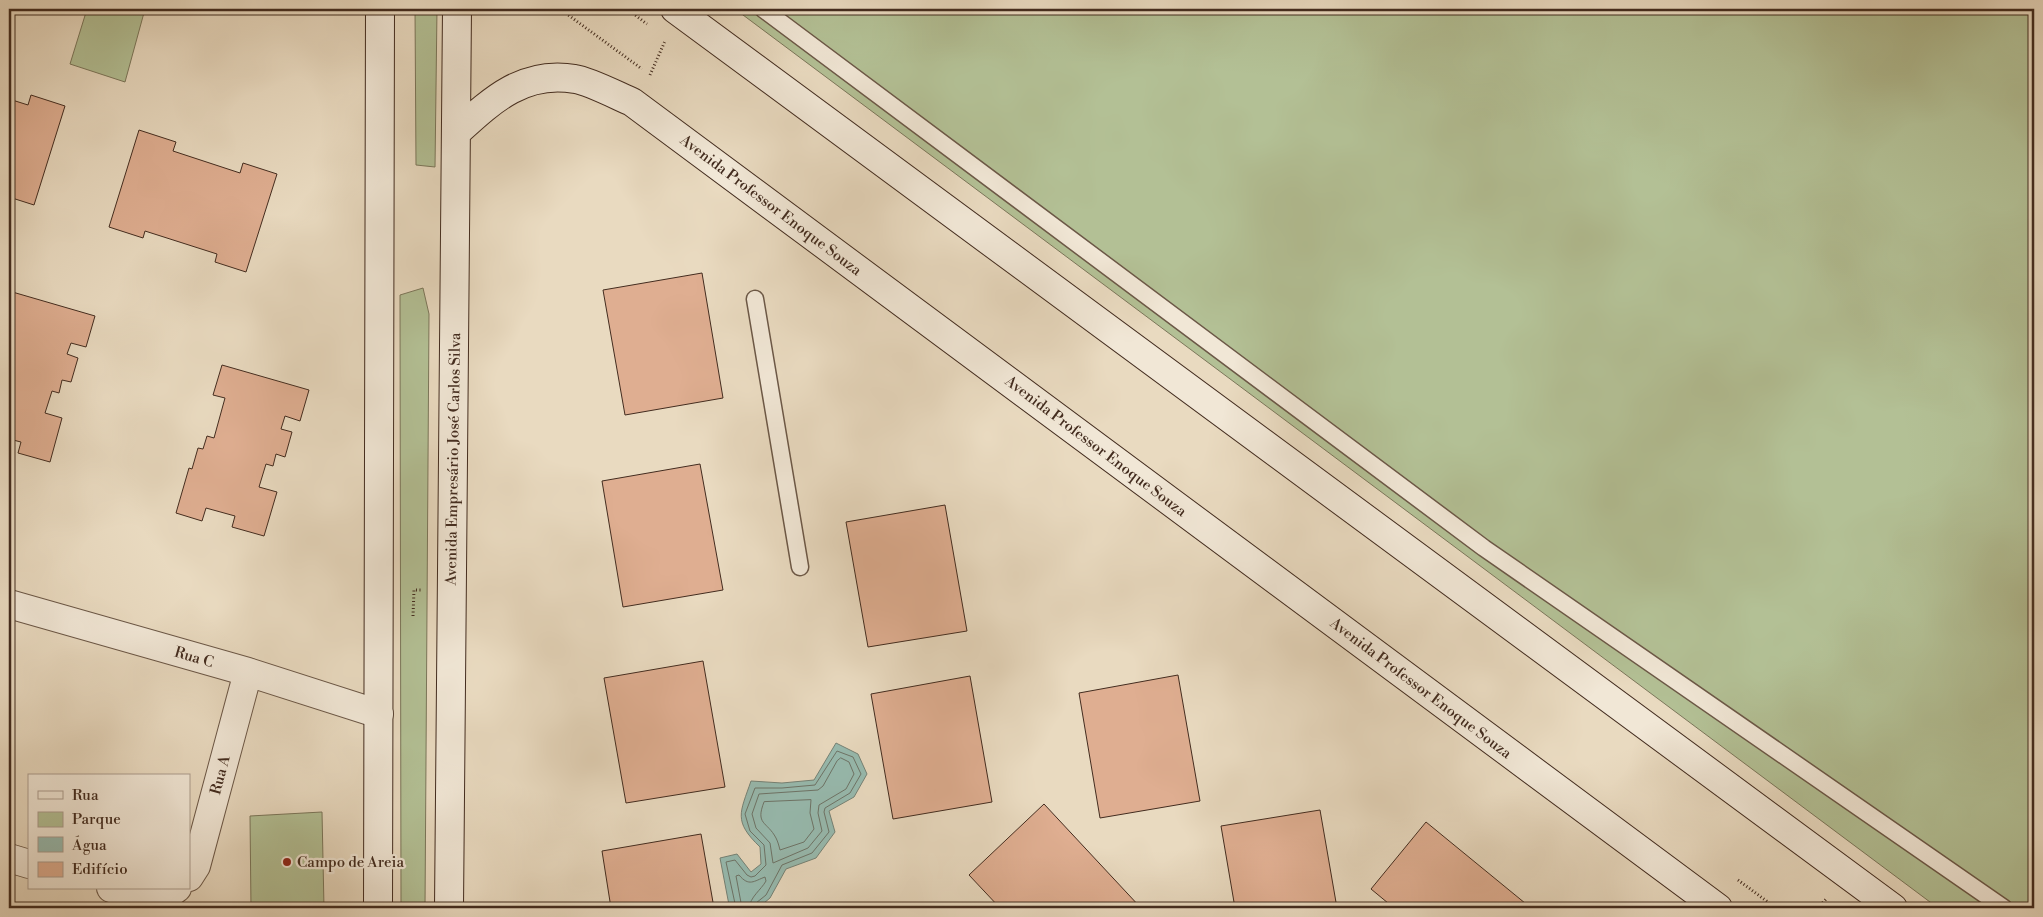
<svg xmlns="http://www.w3.org/2000/svg" width="2043" height="917" viewBox="0 0 2043 917" font-family="'Libre Bodoni',serif">
<style>
.green{fill:#b3c095;stroke:#7b765a}
.water{fill:#97bbb0;stroke:#758276}
.lines{fill:none;stroke-linecap:round;stroke-linejoin:round}
.shore{stroke:#6d7468;stroke-width:1}
.building{fill:#dfae91;stroke:#432c1f}
.lane-casing{stroke:#6c5847;stroke-width:19}
.street-casing{stroke:#6c5847;stroke-width:30}
.secondary-casing{stroke:#432c1f;stroke-width:30}
.path{stroke:#432c1f;stroke-width:3;stroke-dasharray:1 2.5;stroke-linecap:butt}
.lane{stroke:#f1e7d6;stroke-width:16}
.street{stroke:#f1e7d6;stroke-width:28}
.secondary{stroke:#f1e7d6;stroke-width:28}
.poi-dot{fill:#8f2418;stroke:#f1e7d6;stroke-width:2}
.labels{text-anchor:middle;stroke-width:4.5;stroke-linejoin:round;paint-order:stroke}
.street-label{font-size:15px;fill:#432c1f;stroke:#f1e7d6}
.poi-label{font-size:15px;fill:#432c1f;stroke:#f1e7d6;text-anchor:start}
</style>
<rect width="100%" height="100%" fill="#e9dac0"/>
<filter id="stains"><feTurbulence type="fractalNoise" baseFrequency=".004" numOctaves="4"/><feColorMatrix values="0 0 0 0 .2 0 0 0 0 .09 0 0 0 0 .02 0 0 0 .5 -.17"/></filter>
<radialGradient id="worn" r=".72"><stop offset=".6" stop-color="#630" stop-opacity="0"/><stop offset="1" stop-color="#630" stop-opacity=".3"/></radialGradient>
<!-- green -->
<path class="green" d="M87 9H145L125 82 70 64Z
M415 9H437L435 167 416 165Z
M735 9H2034V908H1938Z
M423 288 429 314 425 908H401L400 295Z
M322 812 324 908H251L250 816Z"/>
<!-- water -->
<path class="water" d="M836 743 858 754 867 774 854 797 829 811 835 832 816 858 786 869 770 898 758 908H734L729 905 720 858 737 854 751 872 761 864 760 847C733 821 740 813 751 781L782 783 814 780Z"/>
<g class="lines">
<!-- shore -->
<path class="shore" d="M841 758 849 762 854 774 846 789 819 805 818 813 822 831 808 848 773 863 770 843 756 828 752 814 759 794 818 790 823 786 837 761Z
M811 800 810 813 814 829 804 842 780 850C779 846 778 842 776 838 767 821 755 825 764 802Z
M736 908 726 862 735 860 747 875 751 877 755 876 766 865 764 845 750 831 745 814 755 788H782L815 785 837 751 853 757 861 774 850 793 825 808 824 812 829 832 812 853 782 865 766 895 756 903 755 908
M742 908 736 876 739 875C749 887 754 881 765 877L766 881C761 890 750 897 749 908"/>
</g>
<!-- building -->
<path class="building" d="M31 95 65 106 34 205 9 197V99L28 105Z
M139 130 176 142 173 151 240 173 243 163 277 174 246 272 215 262 217 254 145 231 143 238 109 227Z
M702 273 723 398 625 415 603 290Z
M9 291 95 316 86 347 71 343 67 354 78 358 71 382 62 380 59 393 52 391 45 413 62 418 50 462 18 453 21 442 9 439V333L11 324H9Z
M222 365 309 390 300 421 285 416 281 429 292 432 285 457 276 454 273 466 266 464 259 487 277 492 264 536 232 527 235 516 206 508 202 521 176 513 189 468 192 469 198 448 203 449 207 436 214 438 225 398 213 395Z
M700 464 723 590 623 607 602 481Z
M945 505 967 631 868 647 846 522Z
M703 661 725 787 626 803 604 678Z
M1178 675 1200 801 1100 818 1079 693Z
M970 676 992 802 893 819 871 694Z
M1044 804 1141 908H1000L969 875Z
M1320 810 1337 908H1235L1221 826Z
M1426 822 1531 908H1394L1371 889Z
M701 834 714 908H611L602 851Z"/>
<g class="lines">
<!-- lane casing -->
<g class="lane-casing">
<path id="lane" d="M763 9 1484 548 2004 908
M755 299 800 567"/>
</g>
<!-- street casing -->
<g class="street-casing">
<path id="street" d="M9 604 248 672 379 714
M9 858 29 864
M189 877 196 866 248 672
M111 888C132 894 159 904 177 888"/>
</g>
<!-- secondary casing -->
<g class="secondary-casing">
<path id="secondary" d="M675 9 1893 908
M457 132C492 100 524 70 575 79 589 81 618 96 632 102L1718 908
M378 908 380 9
M449 908 457 9"/>
</g>
<!-- path -->
<path class="path" d="M560 9 642 69
M627 9 647 24
M650 75 665 41
M413 616 414 590H421
M1738 880 1776 908
M1818 908 1826 899"/>
<!-- lane -->
<use href="#lane" class="lane"/>
<!-- street -->
<use href="#street" class="street"/>
<!-- secondary -->
<use href="#secondary" class="secondary"/>
</g>
<!-- markers -->
<circle class="poi-dot" cx="287" cy="862" r="5"/>
<g class="labels">
<!-- street labels -->
<g class="street-label">
<text transform="translate(771 205) rotate(37)" y="5">Avenida Professor Enoque Souza</text>
<text transform="translate(1096 446) rotate(37)" y="5">Avenida Professor Enoque Souza</text>
<text transform="translate(453 459) rotate(-89)" y="5">Avenida Empresário José Carlos Silva</text>
<text transform="translate(194 657) rotate(16)" y="5">Rua C</text>
<text transform="translate(1421 688) rotate(37)" y="5">Avenida Professor Enoque Souza</text>
<text transform="translate(220 775) rotate(-75)" y="5">Rua A</text>
</g>
<!-- poi labels -->
<g class="poi-label">
<text x="297" y="867">Campo de Areia</text>
</g>
</g>
<!-- margin -->
<rect width="2043" height="917" fill="none" stroke="#e9dac0" stroke-width="30"/>
<rect x="10" y="10" width="2023" height="897" fill="none" stroke="#432c1f" stroke-width="2.5"/>
<rect x="15" y="15" width="2013" height="887" fill="none" stroke="#432c1f"/>
<!-- legend -->
<rect x="28" y="774" width="162" height="115" fill="#f1e7d6" stroke="#ab9c8d"/>
<rect x="38" y="791" width="25" height="8" fill="#f1e7d6" stroke="#ab9c8d"/>
<text x="72" y="800" font-size="15" fill="#432c1f">Rua</text>
<rect x="38" y="812" width="25" height="15" fill="#b3c095" stroke="#ab9c8d"/>
<text x="72" y="824" font-size="15" fill="#432c1f">Parque</text>
<rect x="38" y="837" width="25" height="15" fill="#97bbb0" stroke="#ab9c8d"/>
<text x="72" y="850" font-size="15" fill="#432c1f">Água</text>
<rect x="38" y="862" width="25" height="15" fill="#dfae91" stroke="#ab9c8d"/>
<text x="72" y="874" font-size="15" fill="#432c1f">Edifício</text>
<rect width="100%" height="100%" filter="url(#stains)"/>
<rect width="100%" height="100%" fill="url(#worn)"/>
</svg>
